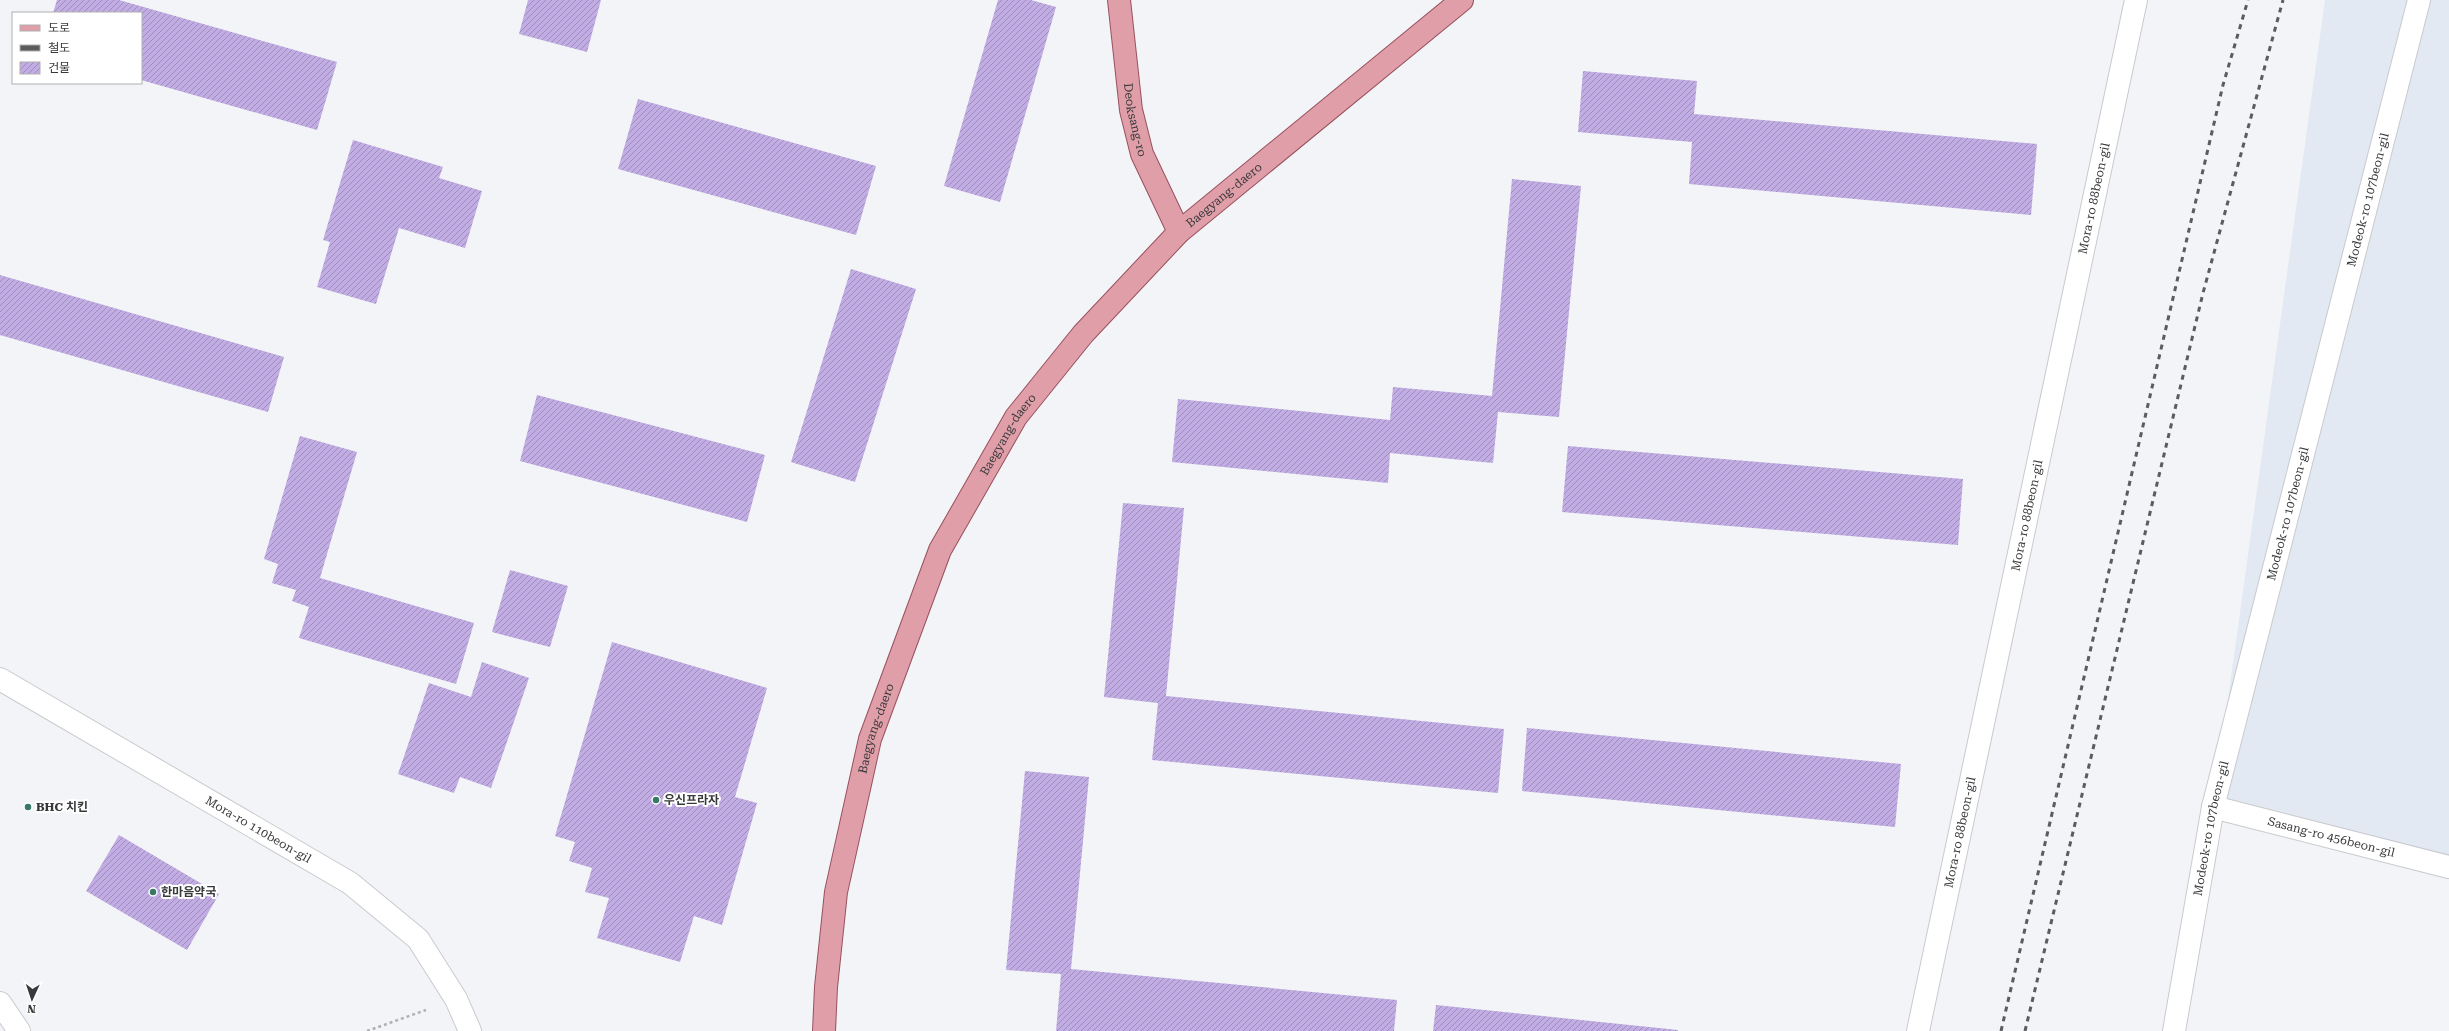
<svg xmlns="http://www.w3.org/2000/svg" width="2449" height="1031" viewBox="0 0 2449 1031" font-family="'Roboto Serif','Noto Sans KR',serif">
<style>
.built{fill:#e2e9f2}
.building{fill:url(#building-hatch)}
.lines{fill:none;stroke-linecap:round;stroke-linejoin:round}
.minor-casing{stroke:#c8cacd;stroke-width:24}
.major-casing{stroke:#98505c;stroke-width:24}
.path{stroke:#aeb0b3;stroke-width:2.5;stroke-dasharray:3 3;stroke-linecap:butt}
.minor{stroke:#fff;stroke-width:22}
.major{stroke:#e09ea9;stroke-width:22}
.rail{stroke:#5a5c5d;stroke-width:3;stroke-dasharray:5 5;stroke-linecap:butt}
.poi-dot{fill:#397865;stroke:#fff;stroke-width:1.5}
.labels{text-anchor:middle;stroke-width:4;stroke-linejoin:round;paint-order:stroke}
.street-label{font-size:12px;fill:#38393a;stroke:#fff}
.poi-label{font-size:12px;font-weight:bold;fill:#38393a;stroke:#fff;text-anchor:start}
</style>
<defs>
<pattern id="building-hatch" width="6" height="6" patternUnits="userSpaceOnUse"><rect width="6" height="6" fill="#c1ace3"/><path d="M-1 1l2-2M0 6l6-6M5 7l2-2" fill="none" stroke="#9e8db9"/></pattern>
</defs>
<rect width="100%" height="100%" fill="#f2f4f8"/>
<!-- built -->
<path class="built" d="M2325 0H2449V869L2213 807Z"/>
<!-- building -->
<path class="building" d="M57 0H119L337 62 317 130 141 80V13H53Z
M528 0H601L587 52 519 34Z
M998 0H1031L1056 7 1000 202 944 186Z
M1583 71 1697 81 1694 114 2037 144 2031 215 1689 184 1692 142 1578 132Z
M638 99 876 166 856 235 618 169Z
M353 140 443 167 439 178 482 191 465 248 399 228 376 304 317 287 330 242 323 240Z
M1512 179 1581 186 1559 417 1498 412 1493 463 1390 453 1388 483 1172 462 1178 399 1390 420 1393 387 1492 396Z
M851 269 916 289 855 482 791 462Z
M0 275 284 357 268 412 0 335Z
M537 395 765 455 747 522 520 461Z
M300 436 357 452 320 578 474 623 456 684 299 638 309 607 292 601 296 590 272 583 278 564 264 559Z
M1568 446 1963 479 1958 545 1562 512Z
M1123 503 1184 508 1166 696 1504 729 1498 793 1152 760 1158 703 1104 697Z
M510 570 568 586 550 647 492 632Z
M612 642 767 688 735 797 757 803 722 925 694 916 680 962 597 938 609 898 585 892 592 868 569 861 575 842 555 836Z
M482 662 529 678 491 788 460 777 454 793 398 774 429 683 471 697Z
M1527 728 1901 764 1895 827 1522 791Z
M1025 771 1089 777 1071 969 1397 1000 1394 1031H1056L1061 974 1006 970Z
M119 835 219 894 187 950 86 891Z
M1436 1005 1678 1030V1031H1433Z"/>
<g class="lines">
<!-- minor casing -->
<g class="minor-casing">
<g id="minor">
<path id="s1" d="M0 679 350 883 418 939 456 999 470 1031"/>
<path id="s2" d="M2213 807 2449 867"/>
<path d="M0 1003 19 1031"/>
<path id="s3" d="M1918 1031 2136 0"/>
<path id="s4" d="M2174 1031 2213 807 2419 0"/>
</g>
</g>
<!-- major casing -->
<g class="major-casing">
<g id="major">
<path id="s5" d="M1119 0 1131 110 1142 154 1179 232"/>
<path id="s6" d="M824 1031 826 987 836 892 870 739 940 550 1016 417 1083 334 1179 232 1462 0"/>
</g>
</g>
<!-- path -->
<path class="path" d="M367 1031 426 1010"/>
<!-- minor -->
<use href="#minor" class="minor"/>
<!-- major -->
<use href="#major" class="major"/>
<!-- rail -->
<path class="rail" d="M2001 1031 2223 85 2248 0
M2025 1031 2203 293 2283 0"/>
</g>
<!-- markers -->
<g class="poi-dot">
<circle cx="656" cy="800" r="4"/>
<circle cx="28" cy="807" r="4"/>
<circle cx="153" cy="892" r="4"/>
</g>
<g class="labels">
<!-- street labels -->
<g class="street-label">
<text dy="4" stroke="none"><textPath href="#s5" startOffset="121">Deoksang-ro</textPath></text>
<text dy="4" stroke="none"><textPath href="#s6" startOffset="956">Baegyang-daero</textPath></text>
<text dy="4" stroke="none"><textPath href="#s3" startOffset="851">Mora-ro 88beon-gil</textPath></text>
<text dy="4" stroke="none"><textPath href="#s4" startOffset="854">Modeok-ro 107beon-gil</textPath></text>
<text dy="4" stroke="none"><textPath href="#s6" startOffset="632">Baegyang-daero</textPath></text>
<text dy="4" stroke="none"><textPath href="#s4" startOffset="530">Modeok-ro 107beon-gil</textPath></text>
<text dy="4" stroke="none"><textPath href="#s3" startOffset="527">Mora-ro 88beon-gil</textPath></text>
<text dy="4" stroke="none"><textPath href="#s6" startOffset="308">Baegyang-daero</textPath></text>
<text dy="4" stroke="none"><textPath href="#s4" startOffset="206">Modeok-ro 107beon-gil</textPath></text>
<text dy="4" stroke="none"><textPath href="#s1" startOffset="299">Mora-ro 110beon-gil</textPath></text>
<text dy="4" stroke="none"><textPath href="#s3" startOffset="203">Mora-ro 88beon-gil</textPath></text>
<text dy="4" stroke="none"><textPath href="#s2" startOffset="122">Sasang-ro 456beon-gil</textPath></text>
</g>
<!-- poi labels -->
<g class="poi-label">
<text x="664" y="804">우신프라자</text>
<text x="36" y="811">BHC 치킨</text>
<text x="161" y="896">한마음약국</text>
</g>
</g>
<!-- legend -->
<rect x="12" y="12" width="130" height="72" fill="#ffffff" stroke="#afb0b0"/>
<rect x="20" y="25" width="20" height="6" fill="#e09ea9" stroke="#afb0b0"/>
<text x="48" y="32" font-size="12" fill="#38393a">도로</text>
<rect x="20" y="45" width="20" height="6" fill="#5a5c5d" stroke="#afb0b0"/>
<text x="48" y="52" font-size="12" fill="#38393a">철도</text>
<rect x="20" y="62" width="20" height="12" fill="url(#building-hatch)" stroke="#afb0b0"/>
<text x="48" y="72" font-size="12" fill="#38393a">건물</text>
<!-- north arrow -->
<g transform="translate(32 999) rotate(183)" stroke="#ffffff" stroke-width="3" paint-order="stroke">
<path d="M0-3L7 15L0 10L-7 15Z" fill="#38393a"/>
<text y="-6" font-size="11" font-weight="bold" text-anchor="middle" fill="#38393a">N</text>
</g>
</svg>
